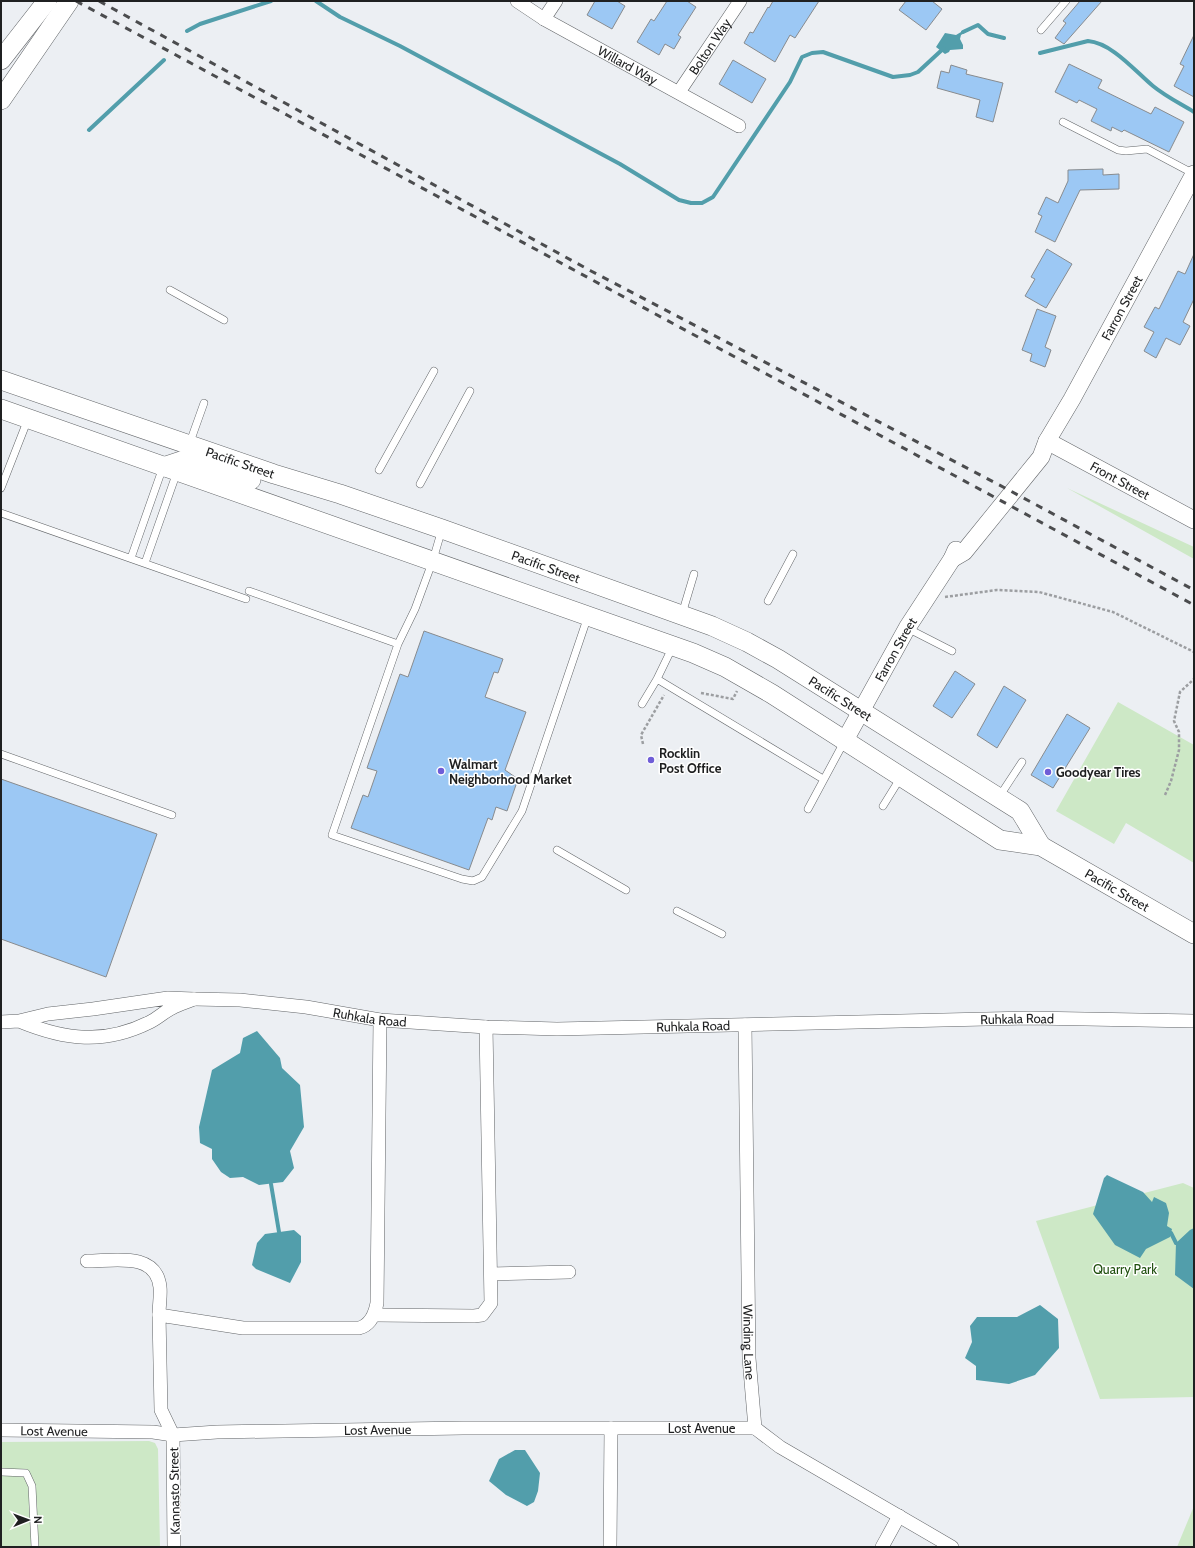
<svg xmlns="http://www.w3.org/2000/svg" width="1195" height="1548" viewBox="0 0 1195 1548" font-family="Cabin,sans-serif">
<style>
.green{fill:#cde8c6}
.water{fill:#529eab}
.lines{fill:none;stroke-linecap:round;stroke-linejoin:round}
.stream{stroke:#529eab;stroke-width:4}
.building{fill:#9cc8f4;stroke:#888b8e}
.service-casing{stroke:#626568;stroke-width:8}
.minor-casing{stroke:#626568;stroke-width:14}
.tertiary-casing{stroke:#626568;stroke-width:18}
.secondary-casing{stroke:#626568;stroke-width:20}
.path{stroke:#9c9ea1;stroke-width:2.5;stroke-dasharray:3 2;stroke-linecap:butt}
.service{stroke:#fff;stroke-width:7}
.minor{stroke:#fff;stroke-width:13}
.tertiary{stroke:#fff;stroke-width:17}
.secondary{stroke:#fff;stroke-width:19}
.rail{stroke:#4b4c4e;stroke-width:3;stroke-dasharray:7 7;stroke-linecap:butt}
.poi-dot{fill:#6f5dd7;stroke:#fff;stroke-width:1.5}
.labels{text-anchor:middle;stroke-width:3;stroke-linejoin:round;paint-order:stroke}
.street-label{font-size:13px;fill:#1f2021;stroke:#fff}
.poi-label{font-size:13px;font-weight:bold;fill:#1f2021;stroke:#fff;text-anchor:start}
.park-label{font-size:13px;fill:#1f4f0e;stroke:#fff}
</style>
<rect width="100%" height="100%" fill="#eceff3"/>
<!-- green -->
<path class="green" d="M1067 488 1194 547V559Z
M1118 702 1194 745V863L1126 823 1114 844 1056 811Z
M1183 1183 1194 1188V1397L1100 1399 1036 1221Z
M149 1441 155 1443 158 1449 160 1547H1V1442Z
M1194 1506V1547H1177Z"/>
<!-- water -->
<path class="water" d="M966 29 968 31 961 35 960 39 963 45V49L950 50 949 52 945 54 936 47 945 33 956 35Z
M257 1031 280 1058 282 1068 300 1085 304 1127 290 1151 294 1168 283 1182 259 1185 243 1177 230 1178 221 1172 212 1159V1149L200 1143 199 1127 212 1070 240 1053 243 1038Z
M1107 1175 1143 1192 1152 1202 1154 1197 1166 1203 1169 1213 1167 1226 1172 1229 1170 1237 1146 1249 1140 1258 1115 1245 1093 1214 1104 1178Z
M1194 1228V1289L1175 1275 1176 1243 1190 1230Z
M294 1230 301 1236V1262L290 1283 256 1269 252 1265 257 1243 265 1234Z
M1040 1305 1058 1319 1059 1348 1035 1375 1009 1384 976 1380V1366L965 1358 972 1342 970 1326 977 1317H1017Z
M515 1450H525L540 1473 538 1491 534 1502 527 1506 506 1495 489 1481 499 1459Z"/>
<g class="lines">
<!-- stream -->
<path class="stream" d="M316 1 340 17 400 46 620 164 679 200 691 203H702L713 197 790 82 802 57 812 53 823 52 893 77 910 75 918 72 944 48
M187 31 200 24 271 1
M963 32 978 25 988 34 1004 38
M1040 53 1088 41C1112 43 1135 71 1153 86 1165 96 1181 104 1194 112
M89 130 164 60
M271 1184 279 1232
M1171 1233 1176 1243"/>
</g>
<!-- building -->
<path class="building" d="M595 1H617L625 6 612 29 587 15Z
M667 1H687L696 7 678 35 681 37 674 49 665 44 659 55 637 42 651 19 654 21Z
M773 1H819L795 38 790 35 775 62 744 43 750 32 753 33 768 7 769 8Z
M906 1H932L942 9 926 30 899 10Z
M1080 1H1102L1064 44 1055 38 1066 23 1063 21Z
M1194 35V97L1174 86 1184 66 1180 64Z
M733 60 766 79 752 103 719 84Z
M1069 64 1102 80 1098 88 1151 114 1155 107 1184 122 1169 152 1124 130 1122 132 1112 127 1111 131 1091 121 1097 109 1079 100 1077 103 1055 92Z
M951 65 967 70 966 74 1003 83 993 122 976 117 980 100 937 88 941 71 949 73Z
M1103 169V175L1119 174V189L1080 190 1055 242 1035 232 1042 216 1038 214 1046 197 1058 203 1068 181V170Z
M1047 249 1072 264 1046 308 1025 296 1035 279 1031 277Z
M1194 254V299L1183 322 1190 326 1180 345 1166 338 1156 358 1144 351 1154 332 1144 327 1155 307 1159 309 1178 271 1185 274Z
M1037 309 1056 316 1045 347 1051 350 1045 367 1030 361 1032 354 1022 350Z
M424 631 503 659 498 673 494 672 485 697 526 712 505 770 518 779 507 811 496 807 492 820 488 818 469 870 351 828 363 795 368 797 377 771 367 768 400 674 408 677Z
M955 671 975 684 952 718 933 706Z
M1004 686 1026 700 997 748 977 735Z
M1067 714 1090 728 1053 788 1031 775Z
M1 779 157 834 106 977 1 939Z"/>
<g class="lines">
<!-- service casing -->
<g class="service-casing">
<path id="service" d="M1041 30 1066 1
M1063 122 1118 150 1126 151 1147 149 1194 174
M170 290 224 320
M189 445 204 403
M379 470 434 371
M420 484 470 391
M1 488 28 419
M1 513 246 599
M442 529 433 560 415 609 398 644 332 835 462 879 473 881 482 877 522 811 588 616
M131 558 163 467
M145 563 177 472
M249 591 398 644
M768 601 793 554
M682 614 694 574
M907 628 952 651
M657 679 823 779
M642 704 657 679 673 646
M1 754 172 815
M999 797 1022 762
M883 806 901 777
M808 809 844 742
M557 850 626 890
M677 911 722 934
M1 1472 26 1473 32 1486 35 1547"/>
</g>
<!-- minor casing -->
<g class="minor-casing">
<g id="minor">
<path id="s1" d="M517 1 544 19 739 126"/>
<path d="M544 19 556 1"/>
<path id="s2" d="M679 92 740 1"/>
<path id="s3" d="M194 999 240 1000 306 1007 380 1020 486 1027 557 1029 1031 1018 1194 1021"/>
<path d="M1 1022 19 1021 48 1014 93 1009 168 998 194 999C187 1002 180 1004 174 1007 165 1011 158 1018 150 1022 104 1045 65 1040 19 1021"/>
<path id="s4" d="M745 1025 749 1358 755 1428 780 1447 952 1547"/>
<path d="M87 1261C113 1261 156 1251 160 1287 161 1295 159 1306 159 1315"/>
<path d="M491 1274 569 1272"/>
<path d="M375 1315 474 1316 482 1315 491 1303 486 1027"/>
<path id="s5" d="M1 1430 153 1432 173 1435 217 1432 463 1428H755"/>
<path d="M174 1547 173 1435 161 1410 159 1315 243 1328H359C371 1325 375 1314 377 1303L380 1020"/>
<path d="M610 1547 611 1428"/>
<path d="M882 1547 899 1516"/>
</g>
</g>
<!-- tertiary casing -->
<g class="tertiary-casing">
<g id="tertiary">
<path id="s6" d="M1047 441 1194 520"/>
<path id="s7" d="M952 559 964 552 1041 457 1047 441 1072 399 1194 174"/>
<path id="s8" d="M844 742 907 628 952 559 956 550"/>
</g>
</g>
<!-- secondary casing -->
<g class="secondary-casing">
<g id="secondary">
<path d="M1 60 47 1"/>
<path d="M1 100 69 1"/>
<path id="s9" d="M1 380 274 474 340 494 442 529 712 626 747 642 778 659 1020 811 1041 846"/>
<path id="s10" d="M1 409 693 653 725 667 772 694 1000 840 1041 846 1194 934"/>
<path d="M163 467 187 459 251 480"/>
</g>
</g>
<!-- path -->
<path class="path" d="M945 597 997 590 1039 592 1113 612 1194 652
M701 693 733 699 737 691
M643 744 641 735 664 695
M1165 795 1171 781 1179 750V732L1174 721 1180 692 1194 679"/>
<!-- service -->
<use href="#service" class="service"/>
<!-- minor -->
<use href="#minor" class="minor"/>
<!-- tertiary -->
<use href="#tertiary" class="tertiary"/>
<!-- secondary -->
<use href="#secondary" class="secondary"/>
<!-- rail -->
<path class="rail" d="M76 1 1194 605
M99 1 591 271 1005 488 1194 590"/>
</g>
<!-- markers -->
<g class="poi-dot">
<circle cx="651" cy="760" r="4"/>
<circle cx="441" cy="771" r="4"/>
<circle cx="1048" cy="772" r="4"/>
</g>
<g class="labels">
<!-- street labels -->
<g class="street-label">
<text dy="5" stroke="none"><textPath href="#s2" startOffset="55">Bolton Way</textPath></text>
<text dy="5" stroke="none"><textPath href="#s1" startOffset="128">Willard Way</textPath></text>
<text dy="5" stroke="none"><textPath href="#s7" startOffset="306">Farron Street</textPath></text>
<text dy="5" stroke="none"><textPath href="#s9" startOffset="253">Pacific Street</textPath></text>
<text dy="5" stroke="none"><textPath href="#s6" startOffset="83">Front Street</textPath></text>
<text dy="5" stroke="none"><textPath href="#s9" startOffset="576">Pacific Street</textPath></text>
<text dy="5" stroke="none"><textPath href="#s8" startOffset="106">Farron Street</textPath></text>
<text dy="5" stroke="none"><textPath href="#s9" startOffset="900">Pacific Street</textPath></text>
<text dy="5" stroke="none"><textPath href="#s10" startOffset="1223">Pacific Street</textPath></text>
<text dy="5" stroke="none"><textPath href="#s3" startOffset="177">Ruhkala Road</textPath></text>
<text dy="5" stroke="none"><textPath href="#s3" startOffset="825">Ruhkala Road</textPath></text>
<text dy="5" stroke="none"><textPath href="#s3" startOffset="501">Ruhkala Road</textPath></text>
<text dy="5" stroke="none"><textPath href="#s4" startOffset="317">Winding Lane</textPath></text>
<text dy="5" stroke="none"><textPath href="#s5" startOffset="701">Lost Avenue</textPath></text>
<text dy="5" stroke="none"><textPath href="#s5" startOffset="377">Lost Avenue</textPath></text>
<text dy="5" stroke="none"><textPath href="#s5" startOffset="53">Lost Avenue</textPath></text>
<text transform="translate(174 1491) rotate(-91)" y="5">Kannasto Street</text>
</g>
<!-- poi labels -->
<g class="poi-label">
<text x="659" y="758">Rocklin<tspan x="659" dy="15">Post Office</tspan></text>
<text x="449" y="769">Walmart<tspan x="449" dy="15">Neighborhood Market</tspan></text>
<text x="1056" y="777">Goodyear Tires</text>
</g>
<!-- park labels -->
<g class="park-label">
<text x="1125" y="1274">Quarry Park</text>
</g>
</g>
<!-- border -->
<rect width="1195" height="1548" fill="none" stroke="#1f2021" stroke-width="4"/>
<!-- north arrow -->
<g transform="translate(28 1520) rotate(89)" stroke="#ffffff" stroke-width="3" paint-order="stroke">
<path d="M0-3L7 15L0 10L-7 15Z" fill="#1f2021"/>
<text y="-6" font-size="11" font-weight="bold" text-anchor="middle" fill="#1f2021">N</text>
</g>
</svg>
